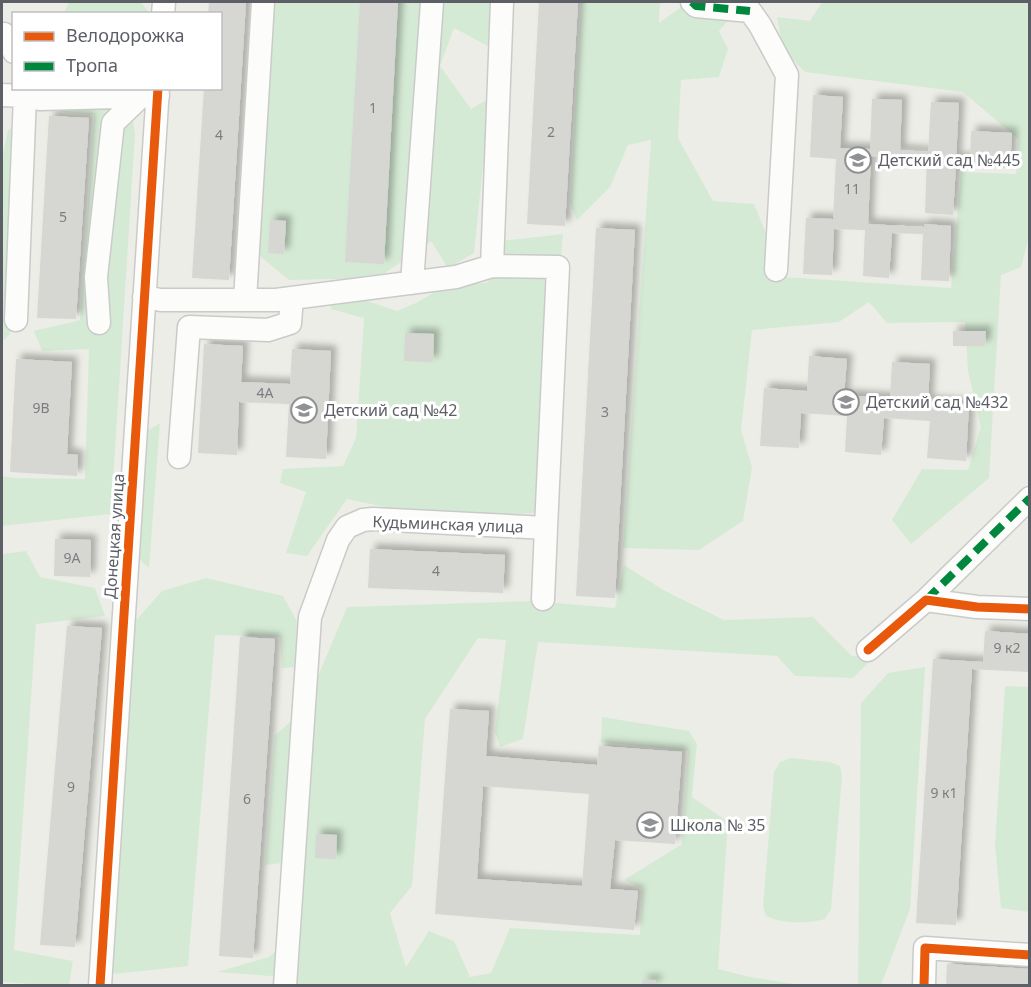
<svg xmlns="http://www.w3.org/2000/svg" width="1031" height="987" viewBox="0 0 1031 987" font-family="'Noto Sans',sans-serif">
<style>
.green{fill:#d5ead5}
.building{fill:#d6d6d2;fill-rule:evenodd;filter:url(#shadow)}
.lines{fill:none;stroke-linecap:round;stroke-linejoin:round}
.minor-casing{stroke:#cacbc9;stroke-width:25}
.minor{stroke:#fcfcfb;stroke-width:22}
.quiet{stroke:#00873e;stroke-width:8;stroke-dasharray:15 8;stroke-linecap:butt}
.cycleway-casing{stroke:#fff;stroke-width:13}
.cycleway{stroke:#e8590c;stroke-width:9}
.labels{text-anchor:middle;stroke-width:6;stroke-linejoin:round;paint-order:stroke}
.number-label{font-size:14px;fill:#7c7d82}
.poi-label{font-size:16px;fill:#5d5f66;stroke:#fff;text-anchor:start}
.street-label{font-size:16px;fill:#5d5f66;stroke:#fff}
</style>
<defs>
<filter id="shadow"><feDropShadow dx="5.5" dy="-5.5" stdDeviation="3" flood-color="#0004"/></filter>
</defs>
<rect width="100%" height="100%" fill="#edede7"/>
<!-- green -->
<path class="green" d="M69 2H141L149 13H64Z
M256 2H493L490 47 454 28 440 66 471 109 490 98 474 253 448 268 431 241 378 278 289 280 238 238Z
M581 2H660L659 23 688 2H744L719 31 728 49 719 77 681 80 678 138 713 201 754 204 784 277 951 288 961 172 1016 174 1018 139 963 92 805 72 783 50 777 17 810 21 822 2H1011L1029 3V237L1021 267 1001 275 989 478 911 544 892 520 922 469 968 470 981 427 968 371 965 322 887 323 869 302 839 322 752 330 741 430 752 467 743 521 699 550 623 548 651 140 628 145 610 187 577 220 570 204Z
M54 104H130L135 134 111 514 2 526V476L16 478 85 479 89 349 42 351 34 331 80 320 94 115 63 112Z
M31 114 10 334 2 342V159L8 130Z
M563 234 538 513 499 515 400 510 347 499 307 556 286 553 306 492 280 483 283 469 343 466 356 438 364 318 331 309 329 288 397 311 418 302 448 284 487 283 501 241Z
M160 423 149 568 131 552 142 434Z
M26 551 40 577 95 588 105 616 36 624 14 950 73 961 69 985H43L2 982V554Z
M624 565 665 591 724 620 813 617 852 656 876 655 853 678 795 676 777 656 538 642 523 739 500 747 495 732 506 640 478 638 425 719 412 886 390 913 406 967 429 931 454 941 470 977 491 973 510 928 640 935 642 888 624 880 682 844 688 751 601 742 602 717 689 731 697 744 692 797 728 822 718 969 750 977 801 985 297 986V978L217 972 269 957 293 937 300 861 265 865 275 735 309 706 316 681 347 607 532 601 615 608Z
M206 578 283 596 299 625 294 667 282 668 280 637 215 635 188 966 115 974 92 952 113 646 162 591Z
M925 667 910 909 881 985H858L861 703 888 673Z
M1005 686 1029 687V912L1001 908 995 845Z
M791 758 830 762 840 766 842 776 831 909 825 919C806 924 783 924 766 916L763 906 774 772 780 762Z"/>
<!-- building -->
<path class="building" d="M209 2H246L229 280 192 278 204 88H220V14H208Z
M360 2H398L384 264 345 262Z
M539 2H578L565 226 527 224Z
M813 95 843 97 840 148 870 149 872 99 902 100 900 150 928 152 931 102 959 103 956 158 970 159 971 131 1012 133 1010 168 956 165 953 215 925 213 927 158 871 156 868 224 924 227V224L951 226 949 281 921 280 923 234 892 233 889 278 863 276 865 230 834 229 832 275 803 274 806 218 833 219 836 159 810 157Z
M49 116 89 118 76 319 37 318Z
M270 220 286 221 284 254 268 253Z
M596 228 635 230 615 598 576 596Z
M953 331H986L985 346H953Z
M405 333 434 334 433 362 404 361Z
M204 344 243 346 241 382 290 384 292 349 331 351 326 459 286 457 289 404 239 402 237 455 198 453Z
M809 356 847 359 844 395 890 398 892 362 930 364 928 401 969 404 966 461 927 458 930 421 884 418 881 455 845 452 847 416 801 413 799 448 760 446 764 388 807 391Z
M16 359 72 362 67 454 78 455 77 476 10 472Z
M55 539 91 540 90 577 54 576Z
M370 549 505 555 503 593 368 588Z
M67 626 102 628 75 947 40 945Z
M985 631 1030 634V672L972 669 956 925 916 923 933 659 983 662Z
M240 637 275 639 253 958 219 956Z
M450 709 489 711 486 756 597 765 599 746 682 752 675 844 615 840 610 889 638 891 634 930 435 914ZM483 786 589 794 582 886 477 879Z
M316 834 337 835 336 859 315 858Z
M947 964 1030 969V986H946Z
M643 980H656V986H642Z"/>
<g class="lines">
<!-- minor casing -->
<g class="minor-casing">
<path id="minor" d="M692 2 696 6 750 11 760 25 787 75 776 270
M163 14 164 2
M2 34H4L14 52
M2 95 25 96
M492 266 502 2
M412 283 432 2
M144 297 161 300H276L456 277 492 266 558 267 546 528 373 519 363 520 347 527 338 540 310 617 285 986
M245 300 263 2
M16 320 25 96 40 99 158 96
M99 323 96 277 113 123 140 97
M179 457 189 327 268 330 290 323 292 298
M543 599 546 528
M926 600 1030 498
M868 650 926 600 977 607 1030 609
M100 986 158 88
M924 986 925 948 1030 955"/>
</g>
<!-- minor -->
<use href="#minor" class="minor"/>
<!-- quiet -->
<path class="quiet" d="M692 2 696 6 750 11
M926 600 1030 498"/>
<!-- cycleway casing -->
<g class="cycleway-casing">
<path id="cycleway" d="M868 650 926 600 977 607 1030 609
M100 986 158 88
M924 986 925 948 1030 955"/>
</g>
<!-- cycleway -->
<use href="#cycleway" class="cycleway"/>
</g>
<!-- icons -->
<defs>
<g id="school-ring" transform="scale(1.35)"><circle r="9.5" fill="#fff" stroke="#8f9193" stroke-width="1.5"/><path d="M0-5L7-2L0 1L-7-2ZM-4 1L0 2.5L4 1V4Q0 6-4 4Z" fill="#8f9193"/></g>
</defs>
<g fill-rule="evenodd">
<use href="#school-ring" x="858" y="160"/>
<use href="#school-ring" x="846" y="402"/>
<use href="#school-ring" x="304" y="410"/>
<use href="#school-ring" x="650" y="825"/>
</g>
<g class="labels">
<!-- number labels -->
<g class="number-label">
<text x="373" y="113">1</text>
<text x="551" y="137">2</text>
<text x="219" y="140">4</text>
<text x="852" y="194">11</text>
<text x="63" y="222">5</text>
<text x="265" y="398">4А</text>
<text x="41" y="413">9В</text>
<text x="605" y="417">3</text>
<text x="72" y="563">9А</text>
<text x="436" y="576">4</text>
<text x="1007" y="653">9 к2</text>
<text x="71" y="792">9</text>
<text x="944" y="798">9 к1</text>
<text x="247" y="804">6</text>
</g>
<!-- poi labels -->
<g class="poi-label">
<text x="878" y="166">Детский сад №445</text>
<text x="866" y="408">Детский сад №432</text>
<text x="324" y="416">Детский сад №42</text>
<text x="670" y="831">Школа № 35</text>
</g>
<!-- street labels -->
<g class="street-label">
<text transform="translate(448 524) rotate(2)" y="6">Кудьминская улица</text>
<text transform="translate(114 536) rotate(-86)" y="6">Донецкая улица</text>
</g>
</g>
<!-- border -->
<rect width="1031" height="987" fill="none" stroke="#5d5f66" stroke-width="6"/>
<!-- legend -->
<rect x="12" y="12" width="210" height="78" fill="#ffffff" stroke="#bebfc2" stroke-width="1.5"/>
<rect x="24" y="32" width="30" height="9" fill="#e8590c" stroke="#bebfc2" stroke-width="1.5"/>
<text x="66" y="42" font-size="18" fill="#5d5f66">Велодорожка</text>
<rect x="24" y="62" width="30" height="9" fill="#00873e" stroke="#bebfc2" stroke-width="1.5"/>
<text x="66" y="72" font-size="18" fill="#5d5f66">Тропа</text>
</svg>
